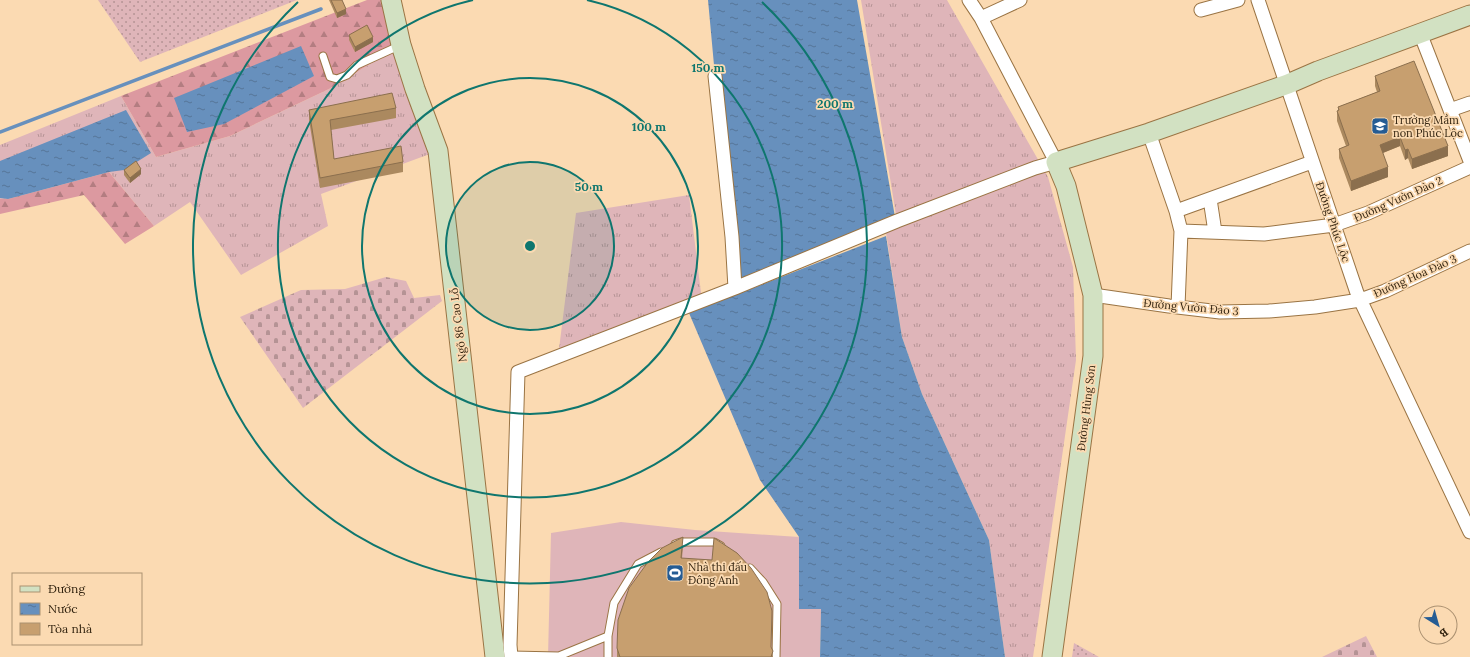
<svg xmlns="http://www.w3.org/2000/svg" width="1470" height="657" viewBox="0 0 1470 657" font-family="Lora,serif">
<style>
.grass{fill:url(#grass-tufts)}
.forest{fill:url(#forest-firs)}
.cemetery{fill:url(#cemetery-stones)}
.garden{fill:url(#garden-dots)}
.pitch{fill:#dfb5b9}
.water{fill:url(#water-ripples)}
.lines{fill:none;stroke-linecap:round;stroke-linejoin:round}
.stream{stroke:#6790bd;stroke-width:3.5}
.lane-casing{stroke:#9a7444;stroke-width:9}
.street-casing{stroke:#9a7444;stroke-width:15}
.secondary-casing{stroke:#9a7444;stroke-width:21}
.lane{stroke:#fff;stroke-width:7}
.street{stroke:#fff;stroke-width:13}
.secondary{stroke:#d2e1c2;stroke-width:19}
.wall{fill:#ab895f}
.shaded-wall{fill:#8b6f4e}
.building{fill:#c79f6f;stroke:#8b6f4e}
.ring{fill:none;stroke:#0f766e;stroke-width:2}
.labels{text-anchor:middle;stroke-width:3.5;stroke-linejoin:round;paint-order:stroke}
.poi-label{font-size:11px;fill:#332410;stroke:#fbdab2;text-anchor:start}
.street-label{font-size:11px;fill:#332410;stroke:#fbdab2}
.centre{fill:#0f766e;stroke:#fbdab2;stroke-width:2}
.ring-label{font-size:12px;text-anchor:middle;font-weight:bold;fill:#0f766e;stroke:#fbdab2;stroke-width:3.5;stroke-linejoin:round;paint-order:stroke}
</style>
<defs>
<pattern id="grass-tufts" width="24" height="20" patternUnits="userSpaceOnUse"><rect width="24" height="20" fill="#dfb5b9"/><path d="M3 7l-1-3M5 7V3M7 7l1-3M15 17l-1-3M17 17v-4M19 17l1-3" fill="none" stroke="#b59395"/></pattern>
<pattern id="forest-firs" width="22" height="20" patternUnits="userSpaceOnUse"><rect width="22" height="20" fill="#dc99a0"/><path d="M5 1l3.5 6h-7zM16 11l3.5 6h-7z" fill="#b37d81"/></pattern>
<pattern id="cemetery-stones" width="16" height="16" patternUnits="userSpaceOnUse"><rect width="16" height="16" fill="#dfb5b9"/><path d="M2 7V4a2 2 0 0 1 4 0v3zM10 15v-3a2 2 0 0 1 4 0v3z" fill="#b59395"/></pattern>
<pattern id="garden-dots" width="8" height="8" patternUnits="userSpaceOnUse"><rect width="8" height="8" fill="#dfb5b9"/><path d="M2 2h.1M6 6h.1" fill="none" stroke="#b59395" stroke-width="1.8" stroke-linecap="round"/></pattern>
<pattern id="water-ripples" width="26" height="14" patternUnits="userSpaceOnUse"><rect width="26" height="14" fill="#6790bd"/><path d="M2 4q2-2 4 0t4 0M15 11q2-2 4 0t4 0" fill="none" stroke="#557598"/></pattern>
</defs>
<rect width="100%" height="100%" fill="#fbdab2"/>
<!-- grass -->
<path class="grass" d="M861 0H947L1048 177 1073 267 1076 360 1033 657H1005L989 540 922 394 902 337 885 226 897 221Z
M401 45 438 151 321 194 328 226 241 275 190 202 154 226 109 172 8 199H0V145L121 96 156 157 230 136 329 89Z
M689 195 702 301 558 357 576 213Z"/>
<!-- forest -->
<path class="forest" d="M367 0H391L401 45 329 89 230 136 156 157 121 96Z
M109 172 154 226 125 244 84 195 0 214V199H8Z"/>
<!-- cemetery -->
<path class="cemetery" d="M386 277 406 281 414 298 440 295 442 301 303 408 240 317 301 290 345 289Z
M1366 636 1377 657H1322Z"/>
<!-- garden -->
<path class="garden" d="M98 0H297L140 62Z
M1074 643 1099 657H1072Z"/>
<!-- pitch -->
<path class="pitch" d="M621 522 695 530 799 537V608L821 609 820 657H548L551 533Z"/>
<!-- water -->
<path class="water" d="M708 0H857L895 217 741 278 715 76Z
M301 46 314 76 224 124 187 132 174 98Z
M126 110 151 153 124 170 109 172 8 199 0 198V161Z
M886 236 902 337 922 394 989 540 1005 657H820L821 609H799V537L760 480 689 313Z"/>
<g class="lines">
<!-- stream -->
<path class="stream" d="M0 132 321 9"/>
<!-- lane casing -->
<g class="lane-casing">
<path id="lane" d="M323 56 330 77 337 79 347 75 357 65 401 45
M675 544 681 542H714L721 546
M750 568 763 582 777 604 776 657
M511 655 559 656 562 657
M559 656 608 636 614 603 638 564 661 552
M608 657V636"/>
</g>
<!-- street casing -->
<g class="street-casing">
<path id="street" d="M1258 0 1357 293 1470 532
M1201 10 1238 0
M981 18 1020 0
M1420 33 1470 161
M715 76 732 237 735 288
M1450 110 1470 103
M1149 133 1176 211 1181 231 1178 307
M1210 199 1215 232
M1176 211 1312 162
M1181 231 1264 234 1334 225 1368 213 1470 167
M1093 295 1169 306 1220 312 1269 311 1315 307 1360 300 1385 291 1470 251
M511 657 510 645 518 372 735 288 897 221 1035 168 1056 162 981 18 969 0"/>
</g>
<!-- secondary casing -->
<g class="secondary-casing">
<path id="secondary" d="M391 0 401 45 415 89 438 151 495 657
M1052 657 1093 356V295L1066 186 1056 162 1149 133 1288 84 1318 71 1470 15"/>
</g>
<!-- lane -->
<use href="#lane" class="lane"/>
<!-- street -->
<use href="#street" class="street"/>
<!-- secondary -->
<use href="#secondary" class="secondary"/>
</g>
<!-- wall -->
<path class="wall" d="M329 0H342L346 14 337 18Z
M349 35 373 42 355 52 349 40Z
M1375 76 1448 156 1412 169 1408 158 1405 160 1400 146 1383 153 1388 177 1351 191 1339 158V149L1346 146 1337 121V111H1338V107L1377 92 1375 86Z
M396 108V118L331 130 334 159 403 162V172L320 188 309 120V110Z
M124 170 141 174 130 183 124 175Z
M683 547 682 558 771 648 773 657H617V648Z"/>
<!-- shaded-wall -->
<path class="shaded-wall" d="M346 9V14L337 18V13Z
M373 37V42L355 52V47Z
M1400 137V146L1380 154V145Z
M1448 146V156L1412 169V159Z
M1408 149V158L1405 160V150Z
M1388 167V177L1351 191V181Z
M141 169V174L130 183V178Z"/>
<!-- building -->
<path class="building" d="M331 0H342L346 9 337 13Z
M367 25 373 37 355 47 349 35Z
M1414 61 1448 146 1412 159 1408 149 1405 150 1400 137 1380 145 1388 167 1351 181 1339 149 1349 145 1337 111 1339 110 1338 107 1380 91 1375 76Z
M392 93 396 108 330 120 334 159 401 146 403 162 320 178 309 110Z
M136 161 141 169 130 178 124 170Z
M683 537 681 558 712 560 714 538 737 553 751 568 767 592 772 611 771 647 773 651 771 657H620L617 648 618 620 629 588 648 562 662 548Z"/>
<!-- distance rings -->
<circle cx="530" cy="246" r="84" fill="#0f766e" fill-opacity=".12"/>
<g class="ring">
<circle cx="530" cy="246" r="84"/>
<circle cx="530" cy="246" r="168"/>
<path d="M587 0A252 252 0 1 1 473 0"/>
<path d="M762 2A337 337 0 1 1 298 2"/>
</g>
<!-- icons -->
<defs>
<g id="school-square" transform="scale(0.9)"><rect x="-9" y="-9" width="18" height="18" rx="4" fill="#255c94" stroke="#fbdab2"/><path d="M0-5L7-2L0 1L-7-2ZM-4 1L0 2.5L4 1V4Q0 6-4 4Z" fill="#fff"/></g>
<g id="stadium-square" transform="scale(0.9)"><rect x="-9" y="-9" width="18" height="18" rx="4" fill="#255c94" stroke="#fbdab2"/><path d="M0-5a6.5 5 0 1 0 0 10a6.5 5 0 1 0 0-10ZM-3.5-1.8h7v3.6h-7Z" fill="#fff"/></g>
</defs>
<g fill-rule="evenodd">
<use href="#school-square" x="1380" y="126"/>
<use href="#stadium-square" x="675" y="573"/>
</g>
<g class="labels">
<!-- poi labels -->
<g class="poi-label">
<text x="1393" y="124">Trường Mầm<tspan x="1393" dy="13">non Phúc Lộc</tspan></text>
<text x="688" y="571">Nhà thi đấu<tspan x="688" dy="13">Đông Anh</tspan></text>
</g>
<!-- street labels -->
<g class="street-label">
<text transform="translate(1398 199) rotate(-24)" y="4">Đường Vườn Đào 2</text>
<text transform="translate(1333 222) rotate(71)" y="4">Đường Phúc Lộc</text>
<text transform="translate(1415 276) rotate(-24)" y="4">Đường Hoa Đào 3</text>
<text transform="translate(1191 307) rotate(5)" y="4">Đường Vườn Đào 3</text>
<text transform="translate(458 325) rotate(-97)" y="4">Ngõ 86 Cao Lỗ</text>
<text transform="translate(1086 408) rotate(-83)" y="4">Đường Hùng Sơn</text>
</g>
</g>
<circle cx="530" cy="246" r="6" class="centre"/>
<g class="ring-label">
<text x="708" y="72">150 m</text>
<text x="835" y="108">200 m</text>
<text x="649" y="131">100 m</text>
<text x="589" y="191">50 m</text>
</g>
<!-- legend -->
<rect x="12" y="573" width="130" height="72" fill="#fbdab2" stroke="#ab9171"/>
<rect x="20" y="586" width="20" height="6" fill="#d2e1c2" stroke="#ab9171"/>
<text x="48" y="593" font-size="12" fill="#332410">Đường</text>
<rect x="20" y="603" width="20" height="12" fill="url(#water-ripples)" stroke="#ab9171"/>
<text x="48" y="613" font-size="12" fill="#332410">Nước</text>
<rect x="20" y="623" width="20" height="12" fill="#c79f6f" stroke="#ab9171"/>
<text x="48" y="633" font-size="12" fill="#332410">Tòa nhà</text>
<!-- north arrow -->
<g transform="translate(1438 625) rotate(143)"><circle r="19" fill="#fbdab2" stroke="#ab9171"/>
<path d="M0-3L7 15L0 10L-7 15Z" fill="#255c94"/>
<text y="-6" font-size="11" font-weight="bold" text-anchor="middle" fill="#332410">B</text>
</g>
</svg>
